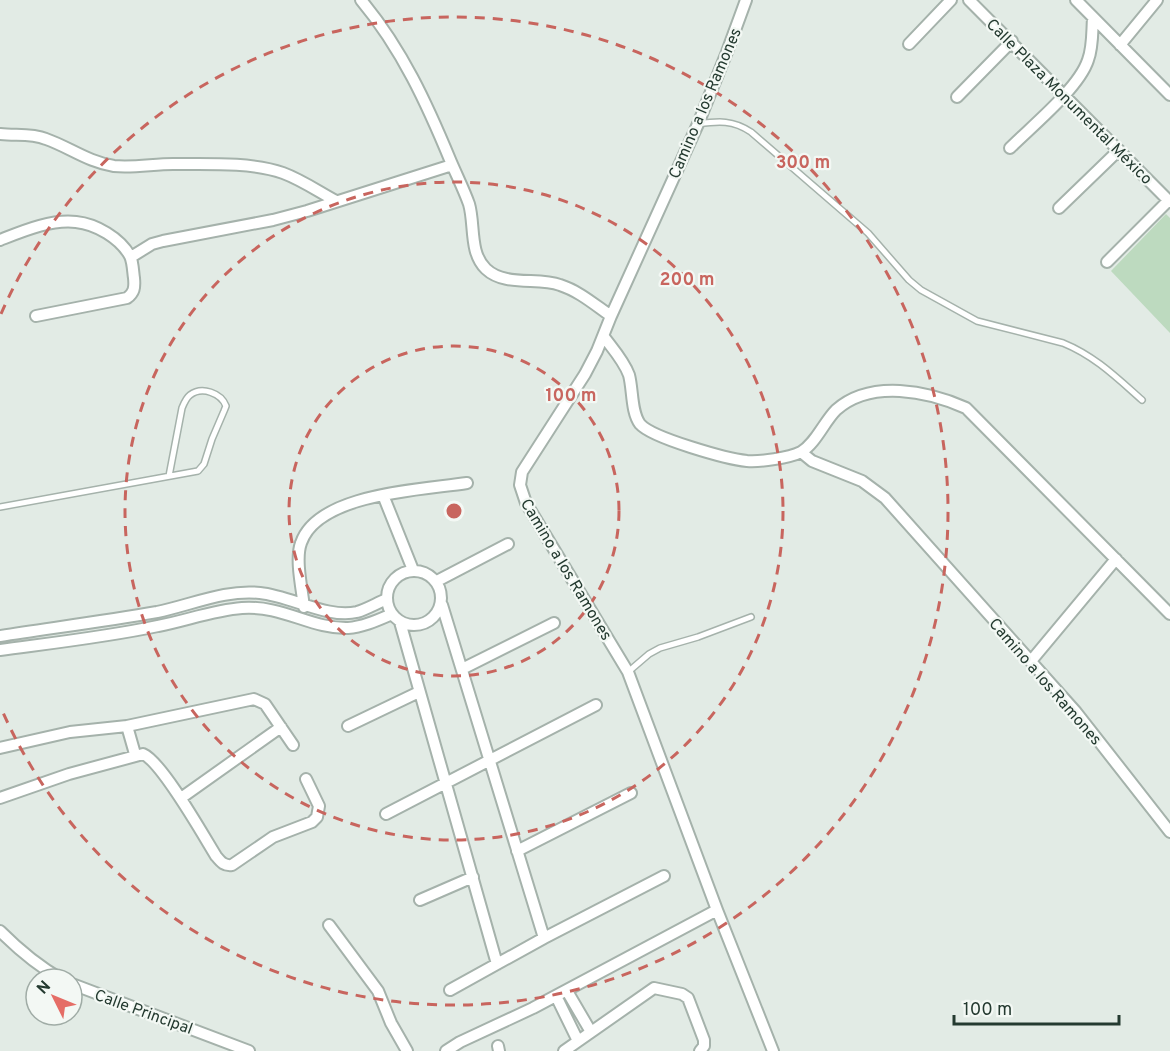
<svg xmlns="http://www.w3.org/2000/svg" width="1170" height="1051" viewBox="0 0 1170 1051" font-family="Overpass,sans-serif">
<style>
.green{fill:#bddabf}
.lines{fill:none;stroke-linecap:round;stroke-linejoin:round}
.service-casing{stroke:#a5b2ab;stroke-width:8}
.minor-casing{stroke:#a5b2ab;stroke-width:14}
.service{stroke:#fff;stroke-width:5}
.minor{stroke:#fff;stroke-width:10}
.ring{fill:none;stroke:#c8655e;stroke-width:3;stroke-dasharray:10 8}
.labels{text-anchor:middle;stroke-width:4.5;stroke-linejoin:round;paint-order:stroke}
.street-label{font-size:16px;fill:#243a30;stroke:#f3f8f4}
.centre{fill:#c8655e;stroke:#f3f8f4;stroke-width:3}
.ring-label{font-size:18px;text-anchor:middle;font-weight:bold;fill:#c8655e;stroke:#f3f8f4;stroke-width:4.5;stroke-linejoin:round;paint-order:stroke}
</style>
<rect width="100%" height="100%" fill="#e2ebe5"/>
<!-- green -->
<path class="green" d="M1166 214 1170 218V333L1111 271Z"/>
<g class="lines">
<!-- service casing -->
<g class="service-casing">
<path id="service" d="M698 124C719 121 733 120 751 132L868 233 909 280 921 290 977 321 1063 343C1095 356 1117 378 1142 400
M0 507 198 471 204 464 212 439 224 411 226 406C221 393 202 386 190 395 186 398 184 403 182 408L169 476
M628 672 649 654 660 648 698 637 751 617"/>
</g>
<!-- minor casing -->
<g class="minor-casing">
<path id="minor" d="M361 0C402 49 427 104 451 162 457 176 464 190 469 204 475 224 469 253 486 269 505 287 538 277 560 285 579 291 595 305 611 316
M746 0 727 52 698 124 611 316 597 351 585 374 522 472 520 485 526 503 628 672 717 910 773 1051
M969 0 1170 202
M1076 0 1170 95
M909 44 951 0
M1120 45 1157 0
M957 97 1012 41
M0 134C15 136 31 133 46 139 69 147 88 162 114 166 133 168 154 164 173 164 207 164 252 162 283 173 302 180 319 192 336 201
M1010 148C1032 126 1079 88 1088 60 1093 47 1092 32 1093 18
M1059 208 1119 150
M0 240C23 231 51 219 76 222 96 224 120 238 130 256 133 262 133 272 134 278 135 288 134 293 127 298L36 316
M131 257 152 244 163 241 273 220 307 211 452 165
M1107 262 1168 201
M604 337C613 349 624 361 629 375 633 390 631 412 640 424 652 438 727 459 747 461 760 462 789 458 801 452 816 443 824 422 836 410 871 379 928 391 966 408L1170 614
M801 452 812 461 862 481 885 498 1076 712 1170 832
M383 495 413 570
M387 598a27 27 0 1 1 54 0a27 27 0 1 1-54 0Z
M437 581 508 544
M442 605 544 938
M304 607C302 589 295 559 301 543 318 493 422 490 467 483
M400 622 497 964
M0 636C52 628 105 621 157 612 191 605 226 589 260 593 291 596 328 619 357 612 367 609 377 603 387 599
M0 650C52 643 106 637 158 626 185 621 214 610 242 608 283 605 311 629 348 628 363 627 378 620 392 614
M1031 661 1116 559
M462 669 554 623
M127 726 254 699 265 704 293 745
M348 726 419 692
M0 748 70 732 127 726 135 754
M0 798 69 774 143 754C162 762 203 835 216 856 221 862 224 866 232 865L273 837 312 822 317 817 319 806 306 779
M181 798 281 727
M386 814 596 705
M517 851 631 793
M420 900 473 877
M329 925 378 991 391 1023 407 1051
M0 931C19 950 38 966 61 979
M72 984 249 1051
M450 990 544 938 664 876
M567 991 591 1032
M556 996 578 1041
M498 1046 499 1051
M446 1051 460 1042 533 1008 717 910
M564 1051 654 988 682 994 688 998 704 1040V1046L700 1051"/>
</g>
<!-- service -->
<use href="#service" class="service"/>
<!-- minor -->
<use href="#minor" class="minor"/>
</g>
<!-- distance rings -->
<g class="ring">
<circle cx="454" cy="511" r="165"/>
<circle cx="454" cy="511" r="329"/>
<path d="M1 314A494 494 0 1 1 1 708"/>
</g>
<g class="labels">
<!-- street labels -->
<g class="street-label">
<text transform="translate(1070 101) rotate(45)" y="6">Calle Plaza Monumental México</text>
<text transform="translate(704 103) rotate(-67)" y="6">Camino a los Ramones</text>
<text transform="translate(567 569) rotate(59)" y="6">Camino a los Ramones</text>
<text transform="translate(1046 681) rotate(49)" y="6">Camino a los Ramones</text>
<text transform="translate(144 1011) rotate(20)" y="6">Calle Principal</text>
</g>
</g>
<circle cx="454" cy="511" r="9" class="centre"/>
<g class="ring-label">
<text x="803" y="168">300 m</text>
<text x="687" y="285">200 m</text>
<text x="571" y="401">100 m</text>
</g>
<!-- north arrow -->
<g transform="translate(54 997) rotate(313)"><circle r="28" fill="#f3f8f4" stroke="#a0aca6" stroke-width="1.5"/>
<path d="M0-4.5L10 22L0 15L-10 22Z" fill="#e56d66"/>
<text y="-9" font-size="16" font-weight="bold" text-anchor="middle" fill="#243a30">N</text>
</g>
<!-- scale -->
<path d="M954 1015v9h165v-9" fill="none" stroke="#243a30" stroke-width="3"/>
<text x="963" y="1015" font-size="18" fill="#243a30" stroke="#f3f8f4" stroke-width="4.5" paint-order="stroke">100 m</text>
</svg>
